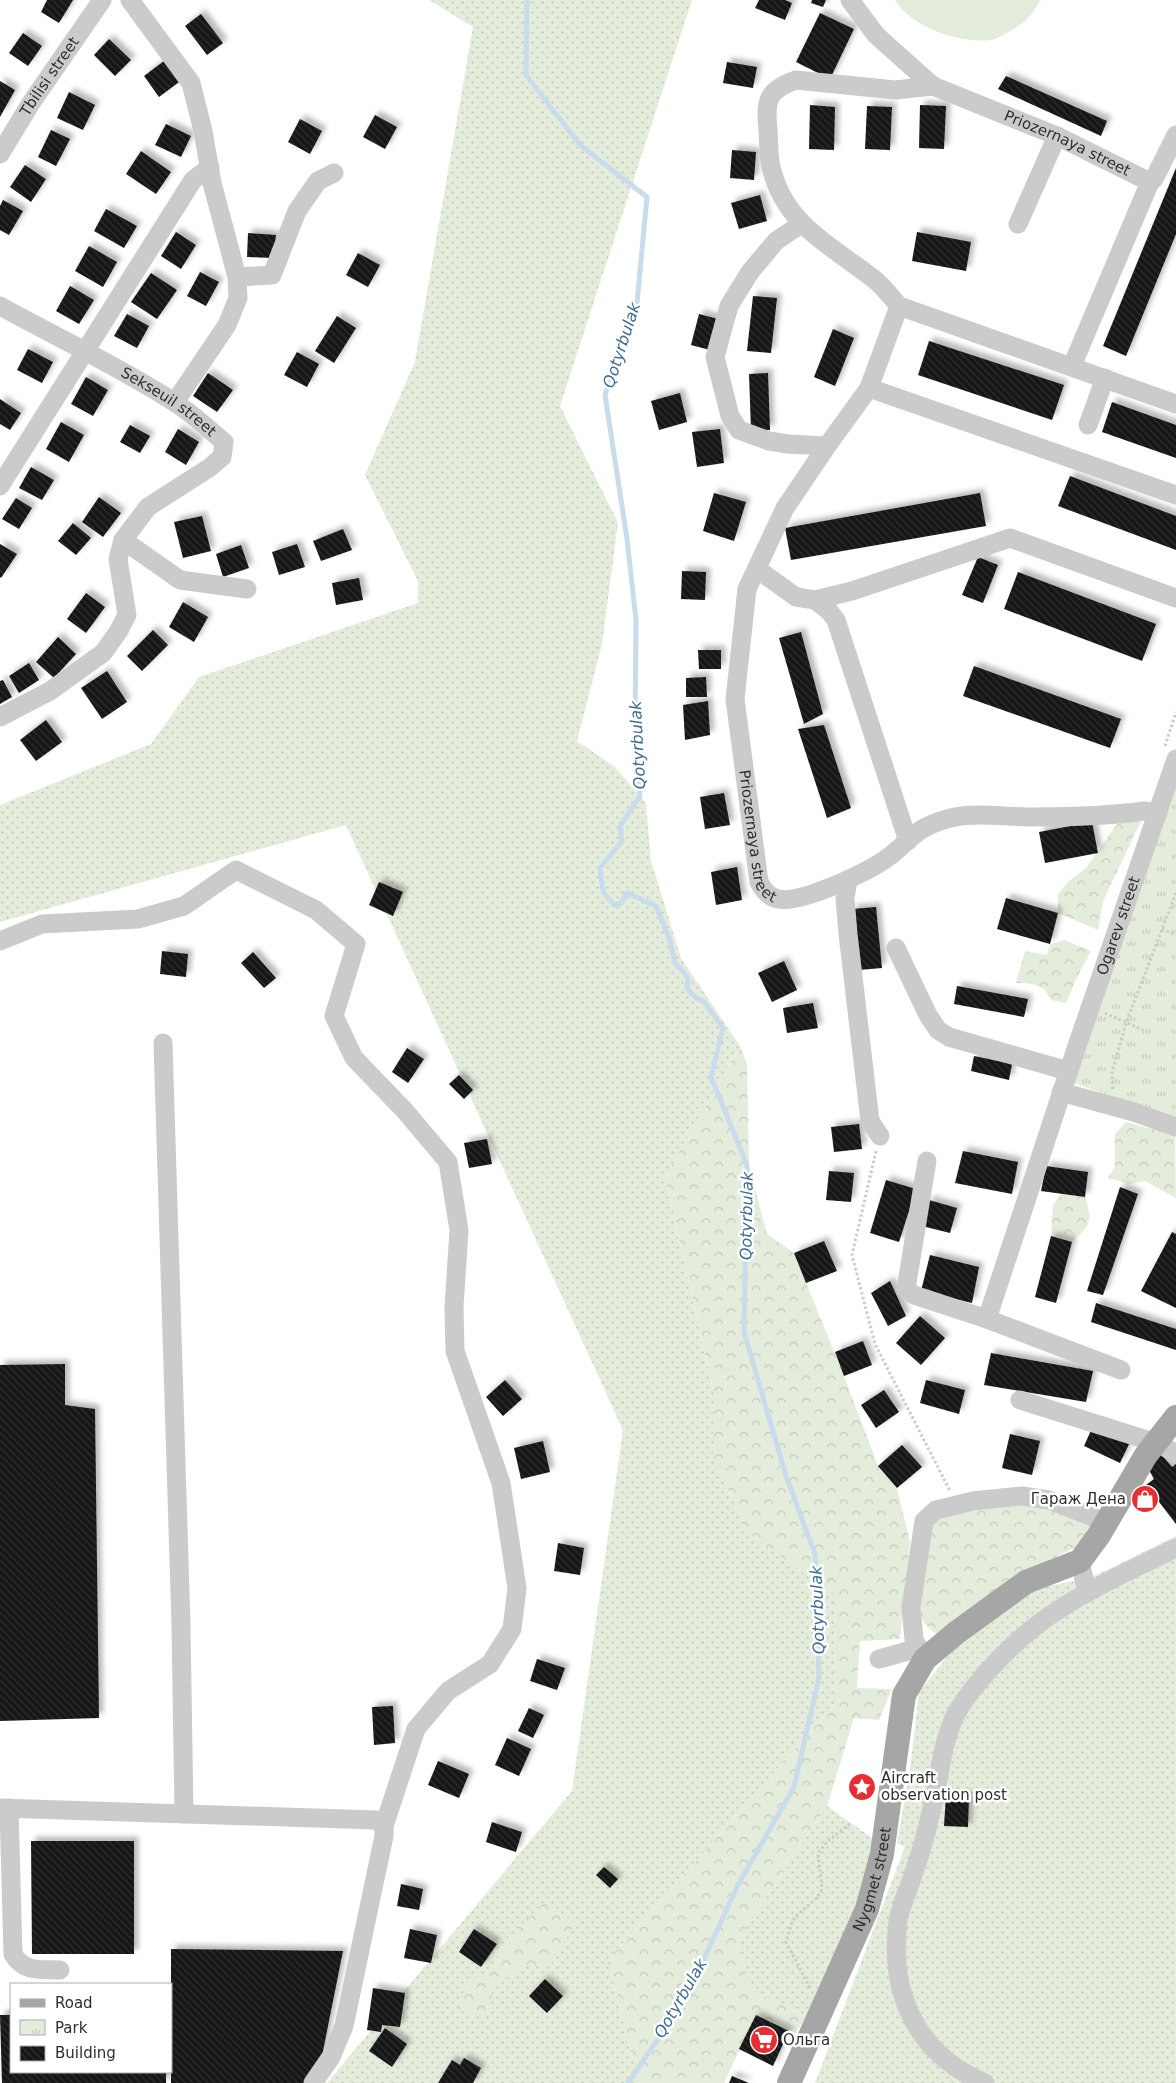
<svg xmlns="http://www.w3.org/2000/svg" width="1176" height="2083" viewBox="0 0 1176 2083" font-family="'DejaVu Sans',sans-serif">
<style>
.grass{fill:url(#grass-dots)}
.forest{fill:url(#forest-crowns)}
.park{fill:url(#park-tufts)}
.pitch{fill:#e4ecdc}
.lines{fill:none;stroke-linecap:round;stroke-linejoin:round}
.stream{stroke:#c8dcec;stroke-width:5}
.building{fill:url(#building-back-hatch);filter:url(#shadow)}
.path{stroke:#cbcbcb;stroke-width:3;stroke-dasharray:2.5 2.5;stroke-linecap:butt}
.minor{stroke:#cbcbcb;stroke-width:19}
.major{stroke:#a6a6a6;stroke-width:24}
.labels{text-anchor:middle;stroke-width:5;stroke-linejoin:round;paint-order:stroke}
.street-label{font-size:15px;fill:#2e2e2e;stroke:#fff}
.poi-label{font-size:15px;fill:#2e2e2e;stroke:#fff;text-anchor:start}
.water-label{font-size:16px;font-style:italic;fill:#3c6b91;stroke:#fff}
</style>
<defs>
<pattern id="grass-dots" width="8" height="8" patternUnits="userSpaceOnUse" patternTransform="scale(1.25)"><rect width="8" height="8" fill="#e4ecdc"/><path d="M2 2h.1M6 6h.1" fill="none" stroke="#c4cbbd" stroke-width="1.8" stroke-linecap="round"/></pattern>
<pattern id="forest-crowns" width="20" height="18" patternUnits="userSpaceOnUse" patternTransform="scale(1.25)"><rect width="20" height="18" fill="#e4ecdc"/><path d="M2 6a3 3 0 1 1 6 0M12 15a3 3 0 1 1 6 0" fill="none" stroke="#c4cbbd"/></pattern>
<pattern id="park-tufts" width="24" height="20" patternUnits="userSpaceOnUse" patternTransform="scale(1.25)"><rect width="24" height="20" fill="#e4ecdc"/><path d="M3 7l-1-3M5 7V3M7 7l1-3M15 17l-1-3M17 17v-4M19 17l1-3" fill="none" stroke="#c4cbbd"/></pattern>
<pattern id="building-back-hatch" width="6" height="6" patternUnits="userSpaceOnUse" patternTransform="scale(1.25)"><rect width="6" height="6" fill="#151515"/><path d="M-1 5l2 2M0 0l6 6M5-1l2 2" fill="none" stroke="#2f2f2f"/></pattern>
<filter id="shadow"><feDropShadow dx="4.5" dy="-4.5" stdDeviation="2.5" flood-color="#0004"/></filter>
</defs>
<rect width="100%" height="100%" fill="#fff"/>
<!-- grass -->
<path class="grass" d="M429 0H692L560 406 618 523 602 644 577 741 615 767 646 803 651 861 681 958 740 1046 665 1177 713 1390V1458L748 1533 834 1594 835 1704 608 1960 639 2083H327L572 1791 623 1430 346 825 0 922V805L151 744 199 677 418 603V581L365 475 415 362 473 27Z
M1176 1536V2083H815L905 1847 897 1843 910 1770 919 1692 950 1653 1016 1602 1033 1592 1049 1586 1092 1577Z
M827 1806 875 1840 860 1911 807 2016 751 1990 737 1942Z"/>
<!-- forest -->
<path class="forest" d="M1122 817 1141 821 1103 901 1098 930 1058 913V894L1069 881 1086 868Z
M1064 940 1091 951 1076 979 1066 1003 1051 1000C1044 984 1033 983 1016 983L1025 951 1047 955 1050 944Z
M740 1046 747 1064 749 1167 767 1234 794 1253 844 1376 878 1466 897 1488 910 1542 900 1639 860 1641 857 1688 892 1689 879 1720 854 1718 827 1806 737 1942 751 1990 807 2016 795 2034 756 2015 724 2083H639L608 1960 835 1704 834 1594 748 1533 713 1458V1390L665 1177Z
M1126 1122 1175 1135 1176 1198 1145 1181 1130 1184 1108 1178 1115 1167V1134Z
M1061 1194 1085 1197C1093 1222 1091 1224 1072 1242L1051 1236 1053 1205Z
M1039 1504 1092 1524 1078 1546 1018 1576 949 1630 936 1634 923 1622 918 1602 928 1524 938 1514Z
M546 1900 575 1924 552 1963 520 1968 493 1988 487 2016 461 2011 457 2004 470 1979 482 1976 510 1943 518 1929Z"/>
<!-- park -->
<path class="park" d="M1176 788V1120L1071 1082Z"/>
<!-- pitch -->
<path class="pitch" d="M895 0H1041C1036 7 1031 16 1025 21 1020 26 997 39 991 40 961 44 910 27 895 0Z"/>
<g class="lines">
<!-- stream -->
<path class="stream" d="M527 0 526 75 580 145 647 197 637 303 605 395 627 539 636 620 635 735 640 796 620 826 622 841 600 868 603 892 614 905 621 903 627 893 656 906 670 940 675 963 682 970 688 978 687 988 695 997 704 1002 723 1028 711 1077 747 1165 744 1332 786 1476 815 1554 819 1678 794 1787 738 1885 693 1983 677 2011 628 2083"/>
</g>
<!-- building -->
<path class="building" d="M47 0H73L59 23 41 12Z
M759 0H785L792 3 785 20 755 8Z
M812 0H826L823 7 811 3Z
M820 13 854 29 830 79 796 62Z
M201 14 223 43 207 55 185 26Z
M23 33 42 46 28 66 9 53Z
M109 39 131 60 115 76 94 55Z
M164 61 179 82 159 97 144 76Z
M727 62 757 67 753 88 723 83Z
M1006 76 1107 121 1101 136 998 89Z
M0 81 15 90 0 117Z
M69 92 95 105 83 130 57 118Z
M810 105 835 107 834 150 809 149Z
M920 105 946 106 944 149 919 148Z
M867 106 892 107 890 150 865 149Z
M375 115 397 127 385 149 363 137Z
M300 119 322 131 310 154 288 142Z
M166 124 191 136 181 157 155 145Z
M51 130 70 139 56 166 38 157Z
M732 150 756 152 754 180 730 178Z
M141 151 171 172 156 194 126 174Z
M25 165 46 179 31 202 10 187Z
M1176 168V234L1126 356 1103 346Z
M760 195 767 221 739 229 731 203Z
M3 200 23 211 9 235 0 230V206Z
M106 209 137 226 124 248 94 231Z
M176 232 196 245 181 269 161 256Z
M917 232 971 242 966 271 912 261Z
M248 233 276 235 274 258 247 257Z
M89 246 117 262 103 287 75 271Z
M358 253 380 265 368 287 346 275Z
M200 272 219 282 206 306 187 296Z
M151 273 177 290 157 319 131 302Z
M70 286 94 300 79 324 56 311Z
M753 296 777 298 771 353 747 351Z
M127 314 149 326 137 348 114 336Z
M699 314 718 319 710 350 691 345Z
M337 316 356 328 334 363 315 351Z
M833 329 854 338 835 386 814 377Z
M929 341 1064 385 1052 420 918 375Z
M28 349 53 362 42 383 17 370Z
M297 352 319 364 307 387 284 375Z
M208 373 233 390 217 412 193 396Z
M768 373 770 430H751L749 374Z
M86 377 108 390 93 416 71 404Z
M680 393 687 422 659 430 651 401Z
M0 399 21 413 10 430 0 424Z
M1112 402 1176 425V458L1102 432Z
M61 422 84 435 69 462 46 449Z
M130 425 150 436 140 453 120 442Z
M178 429 199 442 186 465 165 452Z
M720 429 724 463 697 467 692 432Z
M31 467 54 480 42 500 19 488Z
M1070 476 1176 516V550L1058 506Z
M714 493 746 502 734 541 703 531Z
M980 493 986 526 791 560 785 528Z
M99 497 121 513 103 537 82 522Z
M16 498 32 508 19 529 2 519Z
M202 516 211 551 183 558 174 522Z
M73 523 91 538 76 555 58 541Z
M343 529 352 550 321 561 313 541Z
M0 544 17 554 1 578 0 577Z
M297 544 305 567 279 575 272 552Z
M241 545 249 568 223 577 216 554Z
M978 557 998 565 983 603 962 595Z
M682 571 706 572 705 600 681 599Z
M1018 572 1156 624 1142 661 1004 609Z
M359 578 363 600 336 605 332 583Z
M86 593 105 607 86 633 67 619Z
M183 602 208 617 194 642 169 627Z
M153 630 168 645 142 671 127 656Z
M801 632 823 714 804 724 779 638Z
M58 637 76 654 54 678 36 662Z
M698 650H721V669H699Z
M29 663 39 680 19 693 9 676Z
M974 666 1121 719 1110 748 963 696Z
M107 671 127 702 102 719 81 688Z
M706 677 707 697H686V678Z
M3 680 12 697 0 704V681Z
M708 701 710 735 685 740 683 705Z
M46 720 62 742 36 761 20 740Z
M824 725 851 808 827 818 798 729Z
M724 793 730 825 705 829 700 797Z
M1092 822 1098 853 1045 863 1039 832Z
M737 867 742 900 716 905 711 872Z
M379 882 403 892 393 916 369 905Z
M1006 898 1058 913 1050 944 997 929Z
M876 907 882 968 859 970 852 909Z
M162 951 188 954 186 977 160 974Z
M253 952 276 978 264 988 241 963Z
M784 961 797 990 772 1002 758 973Z
M957 986 1028 999 1024 1017 954 1004Z
M813 1003 818 1028 787 1033 783 1008Z
M407 1048 424 1059 408 1083 392 1072Z
M974 1056 1012 1064 1009 1080 971 1071Z
M459 1075 473 1090 464 1099 449 1084Z
M859 1124 862 1149 834 1152 831 1127Z
M487 1139 492 1164 469 1168 464 1143Z
M963 1151 1018 1162 1012 1194 955 1183Z
M1046 1166 1088 1172 1085 1197 1041 1191Z
M829 1171 854 1173 851 1202 826 1200Z
M886 1180 916 1189 899 1242 870 1233Z
M1120 1187 1138 1194 1103 1295 1087 1291Z
M929 1200 957 1208 950 1233 922 1226Z
M1172 1232 1176 1234V1308L1141 1291Z
M1051 1236 1072 1242 1056 1303 1035 1297Z
M824 1241 837 1271 806 1283 794 1253Z
M930 1255 979 1267 972 1303 921 1291Z
M890 1281 906 1316 888 1326 871 1293Z
M1096 1303 1176 1329V1350L1091 1322Z
M920 1316 945 1338 921 1365 896 1343Z
M863 1341 872 1365 844 1376 835 1352Z
M991 1353 1093 1371 1086 1402 984 1385Z
M65 1364V1405L95 1409 99 1718 0 1721V1365Z
M505 1380 522 1399 503 1416 486 1397Z
M926 1380 965 1390 959 1414 920 1403Z
M884 1390 899 1412 876 1428 861 1405Z
M1093 1426 1130 1442 1120 1463 1084 1446Z
M1010 1434 1040 1441 1032 1475 1002 1468Z
M543 1441 550 1472 521 1479 514 1448Z
M902 1445 922 1467 897 1488 878 1466Z
M1160 1453 1172 1467 1176 1464V1524L1146 1485 1154 1479 1146 1465Z
M558 1543 584 1548 580 1575 554 1571Z
M537 1659 565 1668 557 1690 530 1681Z
M393 1706 395 1743 374 1745 372 1707Z
M529 1708 544 1715 533 1738 518 1731Z
M507 1738 531 1749 519 1776 495 1765Z
M438 1761 469 1774 459 1798 428 1785Z
M946 1795 969 1796 968 1827 944 1826Z
M492 1822 522 1832 516 1852 486 1842Z
M31 1841H134V1954H32Z
M604 1867 618 1879 610 1888 596 1875Z
M401 1884 423 1889 419 1910 397 1906Z
M410 1929 437 1935 431 1963 404 1958Z
M474 1929 497 1944 481 1967 459 1952Z
M171 1949 343 1951 320 2066 304 2083H171Z
M545 1979 563 1996 547 2013 529 1996Z
M373 1988 405 1993 400 2027 382 2025 381 2032 367 2030Z
M0 2015H11V2072H166V2083H2Z
M756 2015 789 2031 773 2066 739 2049Z
M385 2028 407 2044 392 2067 369 2051Z
M464 2058 481 2068 473 2083H438L452 2060 460 2065Z
M732 2076 749 2083H729Z"/>
<g class="lines">
<!-- path -->
<path class="path" d="M1165 746 1176 712
M1162 929 1176 935
M1105 1013 1143 1030
M1113 1089 1112 1073 1126 1023 1176 893
M876 1151 852 1255 875 1344 950 1491
M810 1988 786 1942 792 1922 797 1915 817 1898 822 1889 818 1853 829 1840 851 1823"/>
<!-- minor -->
<g class="minor">
<path d="M130 0 191 83 203 131 212 183 237 277 238 298 227 325 175 402"/>
<path id="s1" d="M850 0 876 35 933 86 1057 136 1150 182 1154 179 1176 135"/>
<path id="s2" d="M0 154 31 103 102 0"/>
<path d="M801 224 776 241 750 272 729 306 715 357 730 416 739 430 769 441 788 444 827 446 869 388 899 306C891 297 884 287 875 280 834 247 787 227 772 171 768 159 769 143 768 129 765 101 767 90 796 80L895 90 933 86"/>
<path d="M1018 224 1057 136"/>
<path d="M237 277 272 275 297 211 318 181 334 173"/>
<path id="s3" d="M0 306C58 338 118 366 174 402 192 413 208 429 224 442L222 457 209 468 148 507 123 540 118 559 127 615 118 632 103 653 50 691 0 717"/>
<path d="M899 306 1176 404"/>
<path d="M1072 366 1150 182"/>
<path d="M869 388 1176 495"/>
<path d="M1088 425 1105 378"/>
<path id="s4" d="M827 446 785 508 747 589 735 699 759 882C763 890 769 897 778 899 802 904 870 871 890 856 902 847 913 833 926 827 964 808 993 817 1034 817 1070 817 1108 816 1144 811L1158 813"/>
<path d="M0 486 193 180 210 167"/>
<path d="M123 540 180 580 247 589"/>
<path d="M757 569 796 597 815 600 852 591 1010 538 1176 598"/>
<path d="M815 600 829 611 836 620 908 841"/>
<path d="M848 880 845 898 848 934 870 1121 880 1136"/>
<path d="M0 941 42 924 138 919 184 906 236 870 316 910 356 944 334 1016 354 1058 405 1111 448 1162 459 1230 454 1307 455 1351 501 1483 517 1588 512 1629 490 1664 448 1691 416 1729 384 1826"/>
<path d="M896 948 928 1015 938 1030 949 1037 1068 1071"/>
<path d="M163 1043 181 1625 184 1814"/>
<path d="M1061 1092 1134 1112 1176 1127"/>
<path id="s5" d="M927 1161 906 1289 914 1295 987 1319 1079 1040 1176 759"/>
<path d="M987 1319 1121 1370"/>
<path d="M1020 1400 1160 1444 1176 1454"/>
<path d="M1080 1561 1087 1593"/>
<path d="M879 1659 919 1648"/>
<path d="M925 1659 914 1640 911 1607 924 1521 936 1510 973 1501 1022 1496 1049 1500 1106 1522"/>
<path d="M0 1808 376 1820 384 1826V1836L344 2026 331 2057 313 2083"/>
<path d="M9 1808 13 1954C24 1973 41 1969 60 1970"/>
<path d="M985 2083C916 2054 889 1993 898 1921 900 1907 908 1891 912 1878 920 1856 926 1835 931 1812 941 1776 941 1732 964 1701 983 1674 1011 1645 1037 1625 1077 1594 1131 1570 1176 1548"/>
</g>
<!-- major -->
<path class="major" id="s6" d="M789 2083 867 1909 882 1854 904 1695 925 1659 956 1633 1026 1582 1080 1561 1099 1535 1146 1455 1176 1417"/>
</g>
<!-- icons -->
<defs>
<g id="shop-disc" transform="scale(1.4375)"><circle r="9.5" fill="#e62f32" stroke="#fff"/><path d="M-5-2.5h2.3a2.7 3.5 0 0 1 5.4 0H5L5.5 6h-11ZM-1.5-2.5h3a1.5 2.3 0 0 0-3 0Z" fill="#fff"/></g>
<g id="sight-disc" transform="scale(1.4375)"><circle r="9.5" fill="#e62f32" stroke="#fff"/><path d="M0-6L1.8-2.2L6-1.7L2.9 1.2L3.7 5.4L0 3.3L-3.7 5.4L-2.9 1.2L-6-1.7L-1.8-2.2Z" fill="#fff"/></g>
<g id="supermarket-disc" transform="scale(1.4375)"><circle r="9.5" fill="#e62f32" stroke="#fff"/><path d="M-6-5.5h2.5l.6 2H6L4.5 2H-2.5L-4.4-4H-6ZM-1.5 3.2a1.3 1.3 0 1 0 .1 0ZM3 3.2a1.3 1.3 0 1 0 .1 0Z" fill="#fff"/></g>
</defs>
<g fill-rule="evenodd">
<use href="#shop-disc" x="1145" y="1499"/>
<use href="#sight-disc" x="862" y="1787"/>
<use href="#supermarket-disc" x="764" y="2040"/>
</g>
<g class="labels">
<!-- street labels -->
<g class="street-label">
<text dy="5" stroke="none"><textPath href="#s2" startOffset="92">Tbilisi street</textPath></text>
<text dy="5" stroke="none"><textPath href="#s1" startOffset="266">Priozernaya street</textPath></text>
<text dy="5" stroke="none"><textPath href="#s3" startOffset="194">Sekseuil street</textPath></text>
<text dy="5" stroke="none"><textPath href="#s4" startOffset="415">Priozernaya street</textPath></text>
<text dy="5" stroke="none"><textPath href="#s5" startOffset="631">Ogarev street</textPath></text>
<text dy="5" stroke="none"><textPath href="#s6" startOffset="221">Nygmet street</textPath></text>
</g>
<!-- poi labels -->
<g class="poi-label">
<text x="1126" y="1504" text-anchor="end">Гараж Дена</text>
<text x="881" y="1783">Aircraft<tspan x="881" dy="17">observation post</tspan></text>
<text x="783" y="2045">Ольга</text>
</g>
<!-- water labels -->
<g class="water-label">
<text transform="translate(621 345) rotate(-72)" y="6">Qotyrbulak</text>
<text transform="translate(637 745) rotate(-93)" y="6">Qotyrbulak</text>
<text transform="translate(746 1216) rotate(-89)" y="6">Qotyrbulak</text>
<text transform="translate(817 1610) rotate(-92)" y="6">Qotyrbulak</text>
<text transform="translate(680 1998) rotate(-60)" y="6">Qotyrbulak</text>
</g>
</g>
<!-- legend -->
<rect x="10" y="1983" width="162" height="90" fill="#ffffff" stroke="#ababab"/>
<rect x="20" y="1999" width="25" height="8" fill="#a6a6a6" stroke="#ababab"/>
<text x="55" y="2008" font-size="15" fill="#2e2e2e">Road</text>
<rect x="20" y="2020" width="25" height="15" fill="url(#park-tufts)" stroke="#ababab"/>
<text x="55" y="2033" font-size="15" fill="#2e2e2e">Park</text>
<rect x="20" y="2046" width="25" height="15" fill="url(#building-back-hatch)" stroke="#ababab"/>
<text x="55" y="2058" font-size="15" fill="#2e2e2e">Building</text>
</svg>
